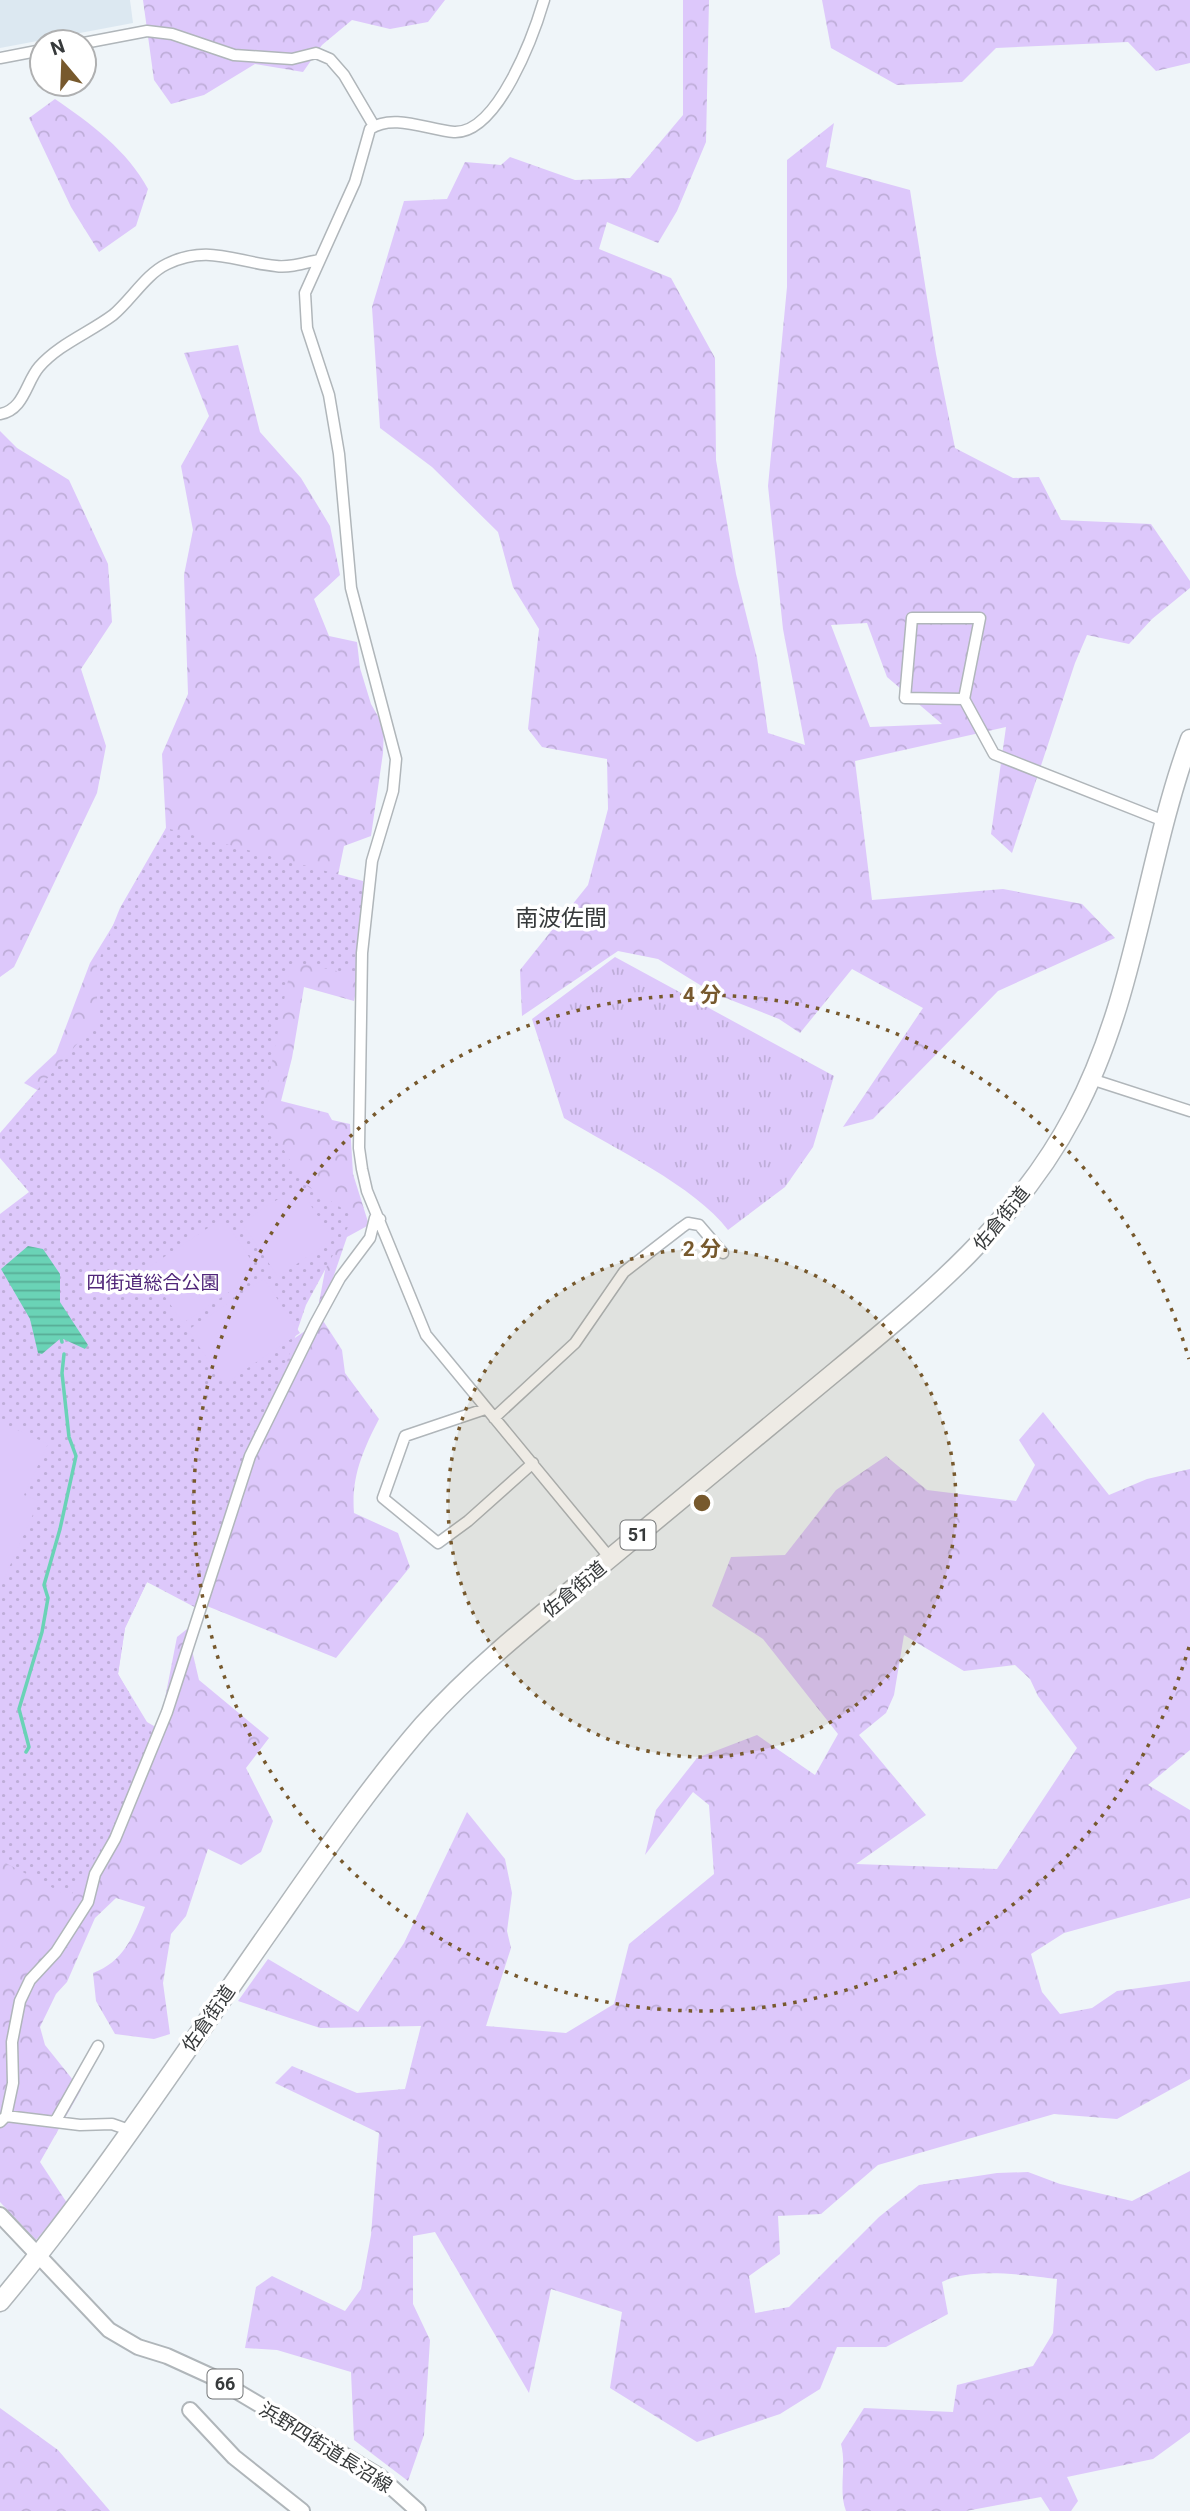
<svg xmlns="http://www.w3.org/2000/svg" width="1190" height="2511" viewBox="0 0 1190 2511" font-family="Roboto,'Noto Sans JP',sans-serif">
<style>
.built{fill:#dce8f1}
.grass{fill:url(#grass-tufts)}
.forest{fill:url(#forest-crowns);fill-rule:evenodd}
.park{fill:url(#park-dots)}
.garden{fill:#ddc8fb}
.water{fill:url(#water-rules)}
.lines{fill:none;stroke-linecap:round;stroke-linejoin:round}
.stream{stroke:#6ad3b6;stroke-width:3.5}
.street-casing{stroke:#b0b6ba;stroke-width:13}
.primary-casing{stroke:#b0b6ba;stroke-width:18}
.highway-casing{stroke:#b0b6ba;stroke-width:21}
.street{stroke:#fff;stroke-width:10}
.primary{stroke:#fff;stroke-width:14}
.highway{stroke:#fff;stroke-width:18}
.ring{fill:none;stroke:#77592d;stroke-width:3.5;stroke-dasharray:3.5 7}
.labels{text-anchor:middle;stroke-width:7;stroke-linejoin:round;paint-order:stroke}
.shield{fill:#fff;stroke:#737576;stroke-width:2}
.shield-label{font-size:18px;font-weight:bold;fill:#373a3b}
.street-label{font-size:19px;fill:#373a3b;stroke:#fff}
.park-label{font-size:19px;fill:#51277a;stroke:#fff}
.quarter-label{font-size:23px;fill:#373a3b;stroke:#fff}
.centre{fill:#77592d;stroke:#fff;stroke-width:3.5}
.ring-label{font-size:21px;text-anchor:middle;font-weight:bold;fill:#77592d;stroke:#fff;stroke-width:7;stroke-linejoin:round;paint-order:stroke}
</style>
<defs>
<pattern id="grass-tufts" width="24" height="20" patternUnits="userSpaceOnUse" patternTransform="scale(1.75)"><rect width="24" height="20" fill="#ddc8fb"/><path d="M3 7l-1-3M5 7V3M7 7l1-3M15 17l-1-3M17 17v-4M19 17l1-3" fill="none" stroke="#beadd8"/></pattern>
<pattern id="forest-crowns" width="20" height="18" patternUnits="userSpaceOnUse" patternTransform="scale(1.75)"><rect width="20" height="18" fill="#ddc8fb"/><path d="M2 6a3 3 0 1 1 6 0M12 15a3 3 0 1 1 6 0" fill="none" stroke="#beadd8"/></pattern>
<pattern id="park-dots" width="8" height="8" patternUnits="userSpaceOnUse" patternTransform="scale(1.75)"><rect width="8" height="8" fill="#ddc8fb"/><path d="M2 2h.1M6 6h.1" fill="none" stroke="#beadd8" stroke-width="1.8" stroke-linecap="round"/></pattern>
<pattern id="water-rules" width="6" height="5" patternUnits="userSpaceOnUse" patternTransform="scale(1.75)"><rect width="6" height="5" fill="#6ad3b6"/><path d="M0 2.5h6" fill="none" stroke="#58ac95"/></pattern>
</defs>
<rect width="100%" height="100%" fill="#eff5f9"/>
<!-- built -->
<path class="built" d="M0 0H130L133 23 0 48Z"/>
<!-- grass -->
<path class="grass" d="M615 957 834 1076 813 1147 785 1187 728 1230C695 1186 613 1148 564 1118L532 1019Z"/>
<!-- forest -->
<path class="forest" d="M143 0H445L428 22 390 29 352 20 322 45 303 72 255 64 204 95 171 104 154 80Z
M683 0H709L706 142 677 211 658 243 607 222 599 249 671 278 715 358 716 460 736 574 757 658 768 733 805 745 783 629 768 486 787 287V160L834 123 826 167 910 190 936 354 955 448 1013 478 1039 477 1061 520 1151 524 1190 581V588L1152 619 1129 644 1087 635 1075 663 1012 853 991 834 1006 727 855 761 872 900 1003 889 1082 904 1115 938 998 991 873 1119 843 1127 923 1008 852 969 800 1033 779 1019 713 993 658 959 618 951 522 1016 520 970 588 885 608 809 607 759 542 747 528 729 539 629 513 587 498 532 432 467 380 428 372 307 404 201 447 199 465 162 501 165 510 157 575 180 630 178 683 115ZM867 623 887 677 942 724 870 727 831 625Z
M822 0H1190V63L1156 71 1128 42 996 48 962 82 897 85 831 48Z
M55 99C90 123 128 151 148 189L136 226 99 252 71 207 29 118Z
M238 345 260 432 301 478 330 526 340 575 314 599 329 636 357 642 360 668 371 704 384 727 383 753 371 836 344 846 337 880 359 976 354 1001 304 987 292 1058 281 1101 328 1113 332 1120 350 1124 353 1174 369 1225 347 1237 320 1316 342 1350 345 1373 379 1419C363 1450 351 1477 354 1513L398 1533 410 1567 336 1658 147 1582 125 1628 118 1674 147 1722 159 1729 177 1637 187 1629 199 1680 269 1738 246 1768 273 1821 261 1852 241 1865 208 1849 186 1916 171 1934 163 1983 170 2034 154 2039 115 2034 96 2001 93 1973C123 1962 134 1936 145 1907L116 1898 95 1918 67 1982 56 1994 40 2027 45 2045 81 2090 40 2162 67 2203 36 2240 0 2202V1595L211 1396 315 1324 336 1212 88 1117 24 1083 56 1053 90 963 154 858 166 828 162 754 188 694 184 575 193 530 181 466 209 416 184 353Z
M0 431 17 448 69 480 108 564 112 622 81 669 106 746 97 793 14 967 0 977Z
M1043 1412 1109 1495 1147 1479 1190 1469V1750L1148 1785 1190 1810V1898L1064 1933 1031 1954 1042 1992 1060 2014 1092 2008 1117 1991 1190 1981V2079L1117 2119 1054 2114 878 2165 821 2214 778 2216 780 2254 749 2276 755 2313 789 2307 879 2217 919 2185 997 2173 1028 2172 1060 2184 1132 2201 1190 2171V2432L1153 2459 1067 2477 1078 2501 1071 2511H1050L1041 2497 966 2511H846C838 2490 847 2466 841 2444L864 2408 953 2412 957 2385 1033 2366 1053 2333 1057 2279C1025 2275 971 2267 942 2282L948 2314 886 2347H837L820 2389 780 2414 697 2442 610 2388 622 2312 551 2289 529 2393 435 2232 413 2236V2304L430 2340 424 2435 408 2481 354 2440 351 2372 277 2350 245 2348 256 2287 272 2276 345 2311 361 2289 371 2235 379 2133 275 2083 292 2066 357 2093 405 2089 421 2026 320 2028 238 2001 268 1959 358 2012 404 1943 467 1812 505 1859 512 1893 507 1931 511 1948 486 2026 566 2033 614 2004 629 1944 714 1874 709 1805 693 1792 645 1855 656 1810 697 1758 757 1735 815 1775 838 1734 763 1639 712 1606 731 1557 785 1555 836 1490 886 1456 927 1490 1016 1501 1035 1465 1019 1440ZM904 1635 964 1671 1015 1665 1030 1679 1038 1696 1077 1748 997 1869 856 1864 926 1815 859 1735 886 1713 894 1695Z
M0 2408 58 2450 110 2511H0Z"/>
<!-- park -->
<path class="park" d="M166 828 363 881 359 976 305 964 290 970 262 1113 304 1184 354 1216 306 1305 202 1611 147 1582 125 1628 118 1674 154 1737 121 1817 70 1897 0 1860V1214L29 1192 0 1158V1133L97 1021V965L120 908Z"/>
<!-- garden -->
<path class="garden" d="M298 1186 333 1239 278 1277 242 1223Z
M223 1218 259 1272 183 1323 146 1269Z
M264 1279 300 1333 224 1384 188 1330Z
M0 1422 48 1444 24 1495 39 1501 3 1581 0 1580Z"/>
<!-- water -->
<path class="water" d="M28 1246 43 1249 60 1274V1302L88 1345 85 1349 61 1338 42 1354 38 1353 30 1319 1 1269Z"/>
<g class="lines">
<!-- stream -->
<path class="stream" d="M61 1338 62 1342
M26 1752 29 1747 19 1709 42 1632 48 1598 44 1585 60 1529 76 1456 69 1437 62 1373 64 1354"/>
<!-- street casing -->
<g class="street-casing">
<path id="street" d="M544 0C534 34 498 134 454 132 428 130 393 113 370 129L355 182 305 293 307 328 329 395 339 454 351 588 396 759 393 791 372 861 362 953 359 1148 362 1169 367 1191 426 1335 610 1558
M84 43 147 31 172 34 234 55 292 59 316 53 330 59 344 75 374 126
M0 58 42 50
M0 414C24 410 26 382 39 367 59 344 89 333 113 315 131 300 146 274 167 264 208 244 235 262 276 266 289 268 305 263 318 260
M912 618H980L964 699 905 698Z
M964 699 994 754 1164 821
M1091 1079 1190 1111
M485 1409 405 1436 383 1498 438 1543 468 1521 533 1463
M494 1418 575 1343 624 1272 681 1228 688 1223 699 1225 723 1253
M6 2116 80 2125 112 2124 129 2130
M0 2122 6 2116 13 2083 12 2042 20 2001 30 1980 56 1952 88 1902 95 1874 115 1839 167 1712 250 1456 315 1324 340 1278 370 1238 375 1218 380 1219
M55 2122 98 2046"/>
</g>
<!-- primary casing -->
<g class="primary-casing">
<path id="primary" d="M0 2215 109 2330 138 2347 167 2356 213 2377 379 2476 418 2511
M190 2410 234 2457 302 2511"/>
</g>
<!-- highway casing -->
<g class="highway-casing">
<path id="highway" d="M0 2302C101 2181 188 2047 278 1919 324 1853 370 1786 423 1725 477 1665 541 1615 603 1564 681 1500 758 1435 836 1371 927 1296 1018 1221 1074 1114 1136 998 1145 862 1190 739"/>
</g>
<!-- street -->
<use href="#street" class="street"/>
<!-- primary -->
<use href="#primary" class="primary"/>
<!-- highway -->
<use href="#highway" class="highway"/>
</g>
<!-- distance rings -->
<circle cx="702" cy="1503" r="254" fill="#77592d" fill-opacity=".12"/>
<g class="ring">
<circle cx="702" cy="1503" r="254"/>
<path d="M1189 1647A508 508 0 1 1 1189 1359"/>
</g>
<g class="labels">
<!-- shield labels -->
<g class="shield">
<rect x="620.5" y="1520.5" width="35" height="29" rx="5"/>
<rect x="207.5" y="2369.5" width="35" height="29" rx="5"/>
</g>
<g class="shield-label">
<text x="638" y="1541">51</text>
<text x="225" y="2390">66</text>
</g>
<!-- street labels -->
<g class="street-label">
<text transform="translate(1001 1218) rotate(-51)" y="7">佐倉街道</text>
<text transform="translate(574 1589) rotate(-40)" y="7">佐倉街道</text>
<text transform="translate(208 2018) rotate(-55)" y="7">佐倉街道</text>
<text transform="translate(326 2447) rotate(32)" y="7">浜野四街道長沼線</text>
</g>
<!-- park labels -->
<g class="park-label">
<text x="153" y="1289">四街道総合公園</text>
</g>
<!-- quarter labels -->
<g class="quarter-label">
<text x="561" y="926">南波佐間</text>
</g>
</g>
<circle cx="702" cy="1503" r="10" class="centre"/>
<g class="ring-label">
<text x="702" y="1002">4 分</text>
<text x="702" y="1256">2 分</text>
</g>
<!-- north arrow -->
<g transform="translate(63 63) rotate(341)"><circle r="33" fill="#ffffff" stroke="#afb0b1" stroke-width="2"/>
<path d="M0-5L12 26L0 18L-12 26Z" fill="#77592d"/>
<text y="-10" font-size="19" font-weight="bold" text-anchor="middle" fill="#373a3b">N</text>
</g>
</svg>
